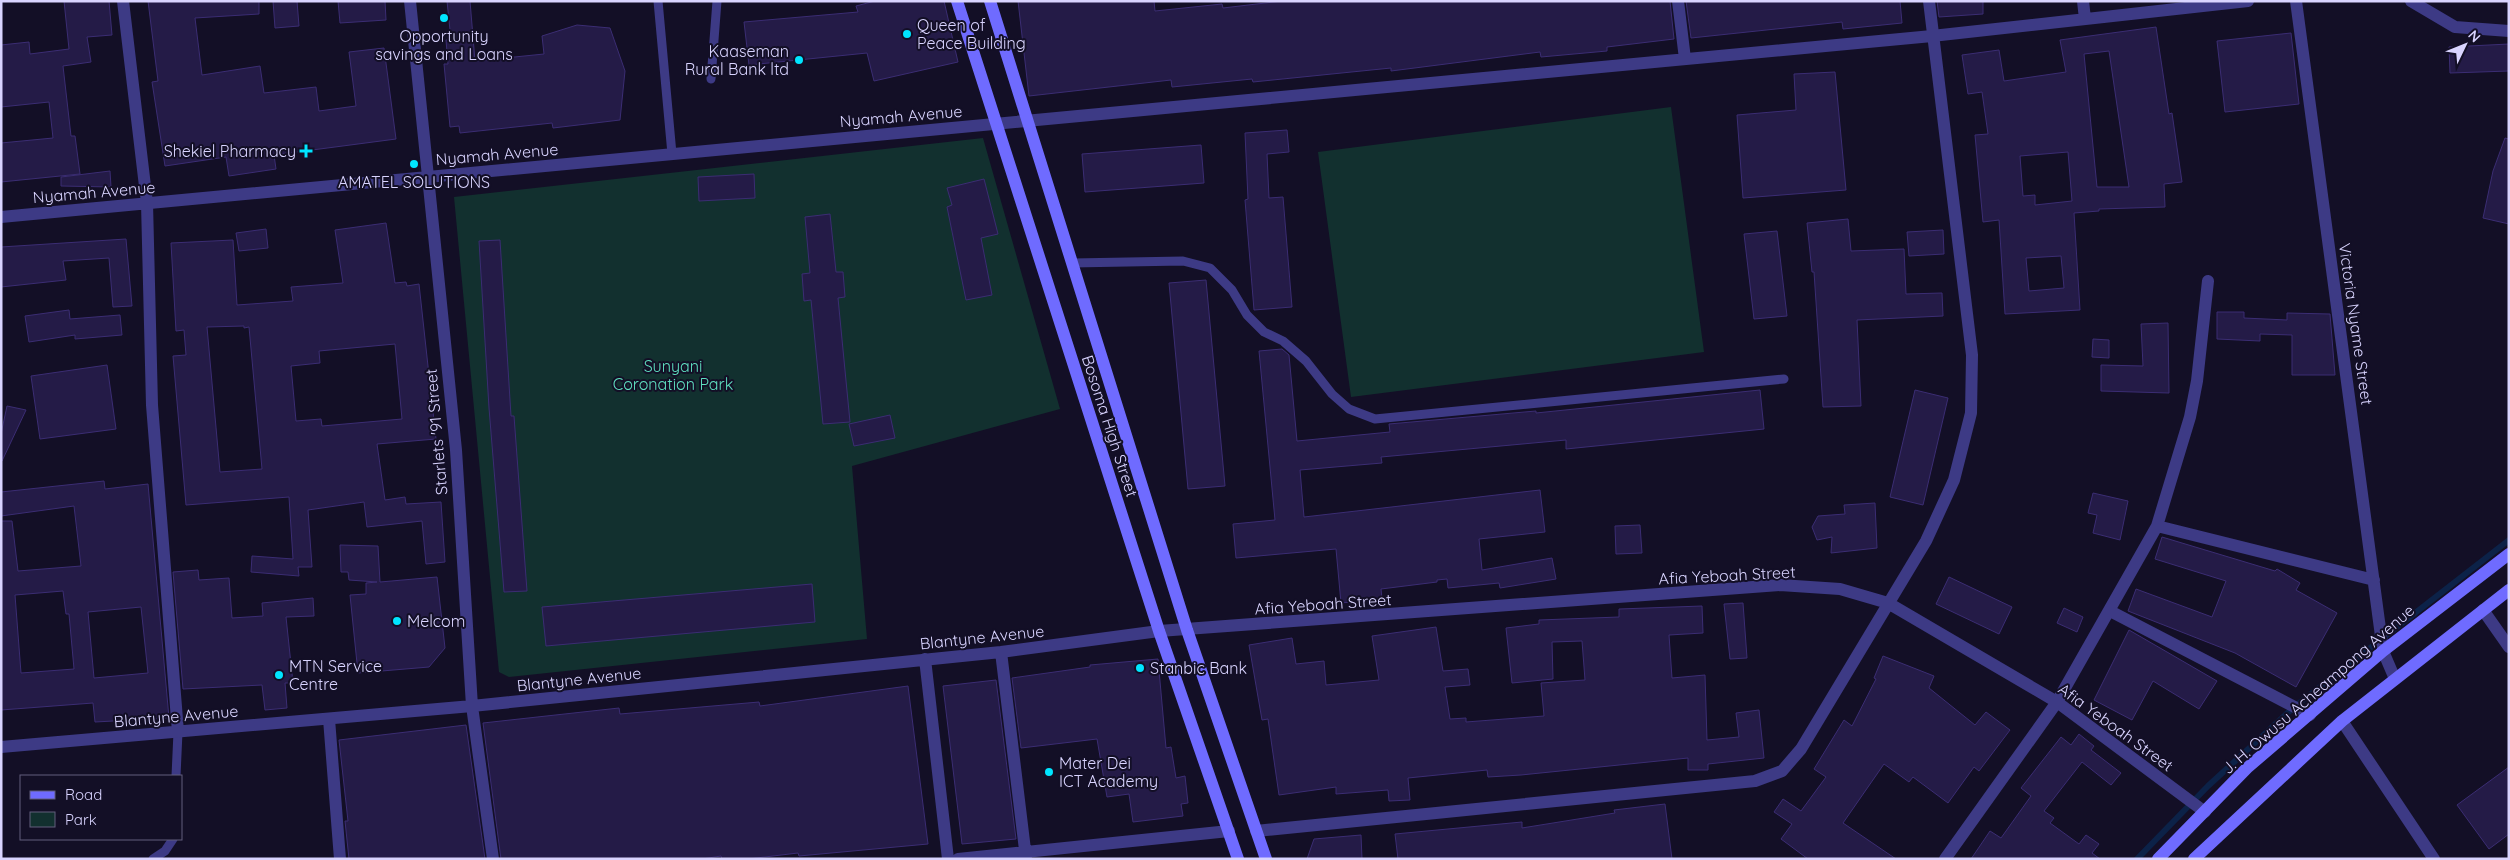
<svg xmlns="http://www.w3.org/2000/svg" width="2510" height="860" viewBox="0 0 2510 860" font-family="Quicksand,sans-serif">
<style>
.green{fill:#12302f}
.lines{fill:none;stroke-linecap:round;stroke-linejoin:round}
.stream{stroke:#0c2248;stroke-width:6}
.building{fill:#241b47;stroke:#3b2d73;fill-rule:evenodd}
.lane{stroke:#3d3a85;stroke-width:9}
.street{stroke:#3d3a85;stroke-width:12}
.secondary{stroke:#6f6bff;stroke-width:12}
.poi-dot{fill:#00e5ff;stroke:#130f26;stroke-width:2}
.labels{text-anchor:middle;stroke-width:4;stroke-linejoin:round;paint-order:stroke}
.poi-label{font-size:16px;fill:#d9d4ff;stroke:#130f26;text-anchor:start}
.street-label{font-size:16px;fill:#d9d4ff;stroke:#130f26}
.park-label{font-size:16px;fill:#5fe0c0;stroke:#130f26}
</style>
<rect width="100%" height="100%" fill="#130f26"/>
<!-- green -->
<path class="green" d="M1671 107 1704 352 1351 397 1318 152Z
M983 138 1060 409 852 466 867 639 509 677 499 672 454 197Z"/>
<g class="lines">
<!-- stream -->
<path class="stream" d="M2137 859 2208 786 2294 707 2509 540"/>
</g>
<!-- building -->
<path class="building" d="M64 1H109L112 35 87 37 91 62 63 66 71 136H75L80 174 1 182V143L53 138 49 102 1 107V45L29 42 30 54 69 49Z
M148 1H259V14L195 18 202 75 260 66 264 93 316 87 319 111 356 106 349 52 384 48 396 139 274 155 276 169 229 176 226 157 165 166 152 82 158 81Z
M273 1H297L299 26 275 28Z
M338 1H385L386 20 340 23Z
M447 1H470L475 61 544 54 542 36 577 25 610 28 625 71 620 120 553 128 552 123 460 133 459 126 450 127 444 64H448L446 40H451Z
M875 1H944L958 62 874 81 867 53 749 65 744 22 858 12 856 6Z
M1018 1H1154L1155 11 1222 4 1223 8 1282 1H1670L1674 39 1607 47V51L1541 57 1540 52 1391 71V68L1253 82 1252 79 1172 87 1171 80 1029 96Z
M1686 1H1900L1902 23 1843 29 1842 22 1691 38Z
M1937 1H1983V14L1939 17Z
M2156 27 2169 114 2172 113 2182 182 2164 184 2165 207 2099 209V211L2074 213 2080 310 2005 314 1999 220 1983 222 1975 135 1988 134 1982 92 1968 94 1962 55 1999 50 2004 81 2066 72 2060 40ZM2109 51 2129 187H2097L2084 54ZM2068 152 2072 201 2035 205V195L2023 196 2020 156ZM2061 256 2064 288 2029 291 2026 258Z
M2291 33 2299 104 2225 112 2217 41Z
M2509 44V71L2450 73 2449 47Z
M1835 72 1846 190 1743 198 1737 115 1796 110 1794 74Z
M1287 130 1289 152 1267 154 1269 198 1283 197 1292 307 1254 310 1245 200 1248 199 1245 133Z
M2505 138 2509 139V224L2483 218 2493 171Z
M1201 145 1204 183 1085 192 1082 154Z
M110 171 111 187 61 186V177Z
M754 174 755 198 699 201 698 177Z
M984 179 998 234 981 238 992 295 966 300 947 207 952 205 947 188Z
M830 214 836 272H843L845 297 838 298 850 422 823 424 811 300 804 301 802 274 810 273 805 217Z
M1848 219 1851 251 1904 249 1906 294 1942 293 1943 316 1857 320 1861 406 1823 407 1814 272H1812L1807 223Z
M386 223 395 283 406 282 407 286 419 284 436 439 377 444 385 500 405 497 406 504 441 502 445 562 426 564 422 521 367 527 364 502 308 510 312 567H298L299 576 251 572 252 556 293 559 289 497 186 505 173 356 186 355 184 330 176 331 171 243 233 240 237 305 293 301 291 287 343 283 335 230ZM244 326V328L249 327 262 469 220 472 207 327ZM395 344 402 419 322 426 321 419 296 421 291 366 320 363 319 351Z
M266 229 268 248 239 251 236 233Z
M1943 230 1944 254 1909 256 1907 232Z
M1777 231 1787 316 1754 319 1744 234Z
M126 239 132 306 113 307 109 258 63 261 66 280 1 287V247Z
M500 240 511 416H514L527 591 504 592 489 408 479 241Z
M1206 280 1225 486 1188 489 1169 283Z
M69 310 70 319 120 315 122 335 75 339V335L29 342 25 316Z
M2217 312H2244V318L2287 320V313L2330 314 2335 375H2292V335L2260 334V341L2217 339Z
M2168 323 2169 393 2101 391V365L2143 366 2141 324Z
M2093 339 2109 340V358L2092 357Z
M1282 349 1289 355 1297 441 1390 432 1389 424 1536 411V413L1760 390 1764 429 1566 449V440L1381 457 1382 463 1300 470 1304 517 1540 490 1545 532 1479 539 1482 570 1552 558 1556 579 1500 588 1499 583 1448 588 1447 579 1437 580V582L1381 589 1382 599 1341 603 1336 549 1236 558 1233 524 1275 520 1259 351Z
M107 365 116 429 40 439 31 376Z
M1915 390 1948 398 1923 505 1890 497Z
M7 406 26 410 2 461 1 434Z
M890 415 895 438 854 446 849 424Z
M104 481 105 489 148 484 169 718 95 722 93 703 1 710V521H12L18 571 81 566 74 506 1 516V492ZM63 591 66 614H69L74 669 21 673 15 595ZM141 607 148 673 94 678 88 612Z
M2093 493 2128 501 2120 540 2093 533 2097 515 2088 513Z
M1875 503 1877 548 1831 553 1832 537 1817 540 1812 527 1818 516 1845 514 1844 505Z
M1640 525 1642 553 1616 554 1615 526Z
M2162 537 2275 571 2277 569 2300 583 2296 590 2337 613 2296 687 2235 653 2128 611 2136 589 2212 617 2226 581 2155 559Z
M340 545 378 546 380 582 437 577 445 648 429 667 358 673 350 595 366 594V583L377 582 349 580 348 572H341Z
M198 570 199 580 229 578 232 618 263 616 262 603 313 598 314 616 286 617 293 683H285L287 708 265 710 262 685 183 689 173 572Z
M1949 577 2012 607 1999 634 1936 604Z
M812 584 815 622 546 646 542 607Z
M1743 603 1747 658 1730 659 1724 604Z
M1702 606 1703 633 1669 635 1672 678 1705 675 1707 740 1739 737 1736 713 1759 710 1764 758 1708 764V770H1688V758L1521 775 1488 777 1487 770 1408 778 1410 800 1389 801 1388 790 1336 794V787L1279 795 1268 719 1262 720 1249 645 1292 638 1296 664 1324 661 1326 685 1379 680 1372 636 1436 627 1443 671 1468 669 1470 685 1445 687 1450 719 1466 718V722L1544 716 1541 683 1585 680 1582 641 1552 642 1553 679 1512 683 1506 628 1539 624V620L1619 617V609Z
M2064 608 2083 617 2077 632 2057 623Z
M2129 630 2217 681 2199 709 2153 681 2132 720 2094 700Z
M1883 656 1934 676 1929 688 1975 725 1986 712 2010 730 1979 771 1974 767 1948 803 1913 777 1909 782 1884 764 1843 823 1896 859H1808L1781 839 1792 824 1774 812 1783 799 1801 811 1826 777 1814 769 1844 720 1852 726 1876 679 1874 678Z
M1158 659 1166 748 1171 747 1176 778 1185 776 1188 803 1181 804 1183 816 1133 822 1129 794 1107 797 1097 739 1021 748 1012 678 1090 667V665Z
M996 680 1016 839 962 844 943 686Z
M908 686 928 844 799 856 798 853 748 859H722L721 856 702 859H501L483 723 619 708 620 714 759 702 760 706Z
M466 725 485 859H349L345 821H348L339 740Z
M2079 734 2094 746 2091 750 2121 773 2111 785 2082 762 2044 811 2054 818 2050 823 2079 844 2086 835 2099 844 2092 853 2100 859H1971L1990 831 2001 838 2031 796 2021 788 2061 737 2071 745Z
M2509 767V834L2489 849 2457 805Z
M1665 804 1672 859H1398L1395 834 1522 822V828L1615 813 1614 810Z
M1361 835 1362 859H1307L1314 839Z"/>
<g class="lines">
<!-- lane -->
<path class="lane" d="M658 1 672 154
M711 79 717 1
M1072 263 1183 261 1210 268 1232 290 1247 315 1264 332 1283 341 1306 361 1332 394 1349 409 1375 419 1784 379
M176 776 178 732
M153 859 165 851 173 839"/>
<!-- street -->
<path class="street" d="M123 1 147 203 152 405 178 732
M410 1 456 450 472 706 493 859
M1678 1 1685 59
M2083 1 2085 19
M2296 1 2383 651 2395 679
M2411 1 2455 27 2509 31
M1 217 1932 36 2248 1
M2157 526 2190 417 2197 381 2208 281
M2483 610 2509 647
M2110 611 2310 715
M1001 652 1026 858
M925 659 948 859
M329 719 340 859
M2342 721 2434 859
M1 747 472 706 1001 652 1159 631 1780 585 1840 589 1888 603 2057 702 2205 812
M1256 831 1755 781 1782 771 1801 749 1926 541 1954 480 1971 413 1972 355 1929 1
M958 859 1229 831
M1945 859 2057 702 2157 526 2374 580"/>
<!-- secondary -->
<path class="secondary" d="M957 1 1159 631 1238 859
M990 1 1187 630 1266 859
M2158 859 2247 768 2383 651 2509 554
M2194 859 2342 721 2509 590"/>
</g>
<!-- markers -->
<g class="poi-dot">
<circle cx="444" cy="18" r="5"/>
<circle cx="907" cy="34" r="5"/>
<circle cx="799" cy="60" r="5"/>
<path d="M303.5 143.5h5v5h5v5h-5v5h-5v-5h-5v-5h5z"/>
<circle cx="414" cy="164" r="5"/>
<circle cx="397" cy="621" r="5"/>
<circle cx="1140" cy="668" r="5"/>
<circle cx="279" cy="675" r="5"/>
<circle cx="1049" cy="772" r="5"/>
</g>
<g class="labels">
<!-- poi labels -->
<g class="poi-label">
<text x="917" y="31">Queen of<tspan x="917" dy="18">Peace Building</tspan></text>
<text x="444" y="42" text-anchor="middle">Opportunity<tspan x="444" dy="18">savings and Loans</tspan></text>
<text x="789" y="57" text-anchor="end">Kaaseman<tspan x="789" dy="18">Rural Bank ltd</tspan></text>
<text x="296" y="157" text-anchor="end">Shekiel Pharmacy</text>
<text x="414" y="188" text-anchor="middle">AMATEL SOLUTIONS</text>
<text x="407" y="627">Melcom</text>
<text x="289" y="672">MTN Service<tspan x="289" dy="18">Centre</tspan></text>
<text x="1150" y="674">Stanbic Bank</text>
<text x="1059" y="769">Mater Dei<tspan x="1059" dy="18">ICT Academy</tspan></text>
</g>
<!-- street labels -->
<g class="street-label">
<text transform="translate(901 116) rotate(-5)" y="6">Nyamah Avenue</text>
<text transform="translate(497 154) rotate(-5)" y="6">Nyamah Avenue</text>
<text transform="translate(94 192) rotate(-5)" y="6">Nyamah Avenue</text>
<text transform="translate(2356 324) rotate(82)" y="6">Victoria Nyame Street</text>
<text transform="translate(1110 426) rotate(72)" y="6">Bosoma High Street</text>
<text transform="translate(436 432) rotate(-95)" y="6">Starlets '91 Street</text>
<text transform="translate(1727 575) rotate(-3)" y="6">Afia Yeboah Street</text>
<text transform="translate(1323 604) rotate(-4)" y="6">Afia Yeboah Street</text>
<text transform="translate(982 637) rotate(-6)" y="6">Blantyne Avenue</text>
<text transform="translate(579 679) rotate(-6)" y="6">Blantyne Avenue</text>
<text transform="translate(2318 689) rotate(-41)" y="6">J. H. Owusu Acheampong Avenue</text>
<text transform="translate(176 716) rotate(-5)" y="6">Blantyne Avenue</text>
<text transform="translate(2116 727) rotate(36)" y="6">Afia Yeboah Street</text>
</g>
<!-- park labels -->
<g class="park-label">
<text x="673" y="372">Sunyani<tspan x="673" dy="18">Coronation Park</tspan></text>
</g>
</g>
<!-- border -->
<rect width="2510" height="860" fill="none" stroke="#d9d4ff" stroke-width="5"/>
<!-- legend -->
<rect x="20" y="775" width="162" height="65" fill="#130f26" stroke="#625e7d"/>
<rect x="30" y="791" width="25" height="8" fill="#6f6bff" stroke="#625e7d"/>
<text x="65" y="800" font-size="15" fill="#d9d4ff">Road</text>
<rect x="30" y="812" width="25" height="15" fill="#12302f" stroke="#625e7d"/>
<text x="65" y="825" font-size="15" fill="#d9d4ff">Park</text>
<!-- north arrow -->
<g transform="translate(2465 45) rotate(47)" stroke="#130f26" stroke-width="4" paint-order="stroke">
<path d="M0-4L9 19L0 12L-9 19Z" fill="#d9d4ff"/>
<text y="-8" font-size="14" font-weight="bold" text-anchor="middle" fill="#d9d4ff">N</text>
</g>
</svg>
